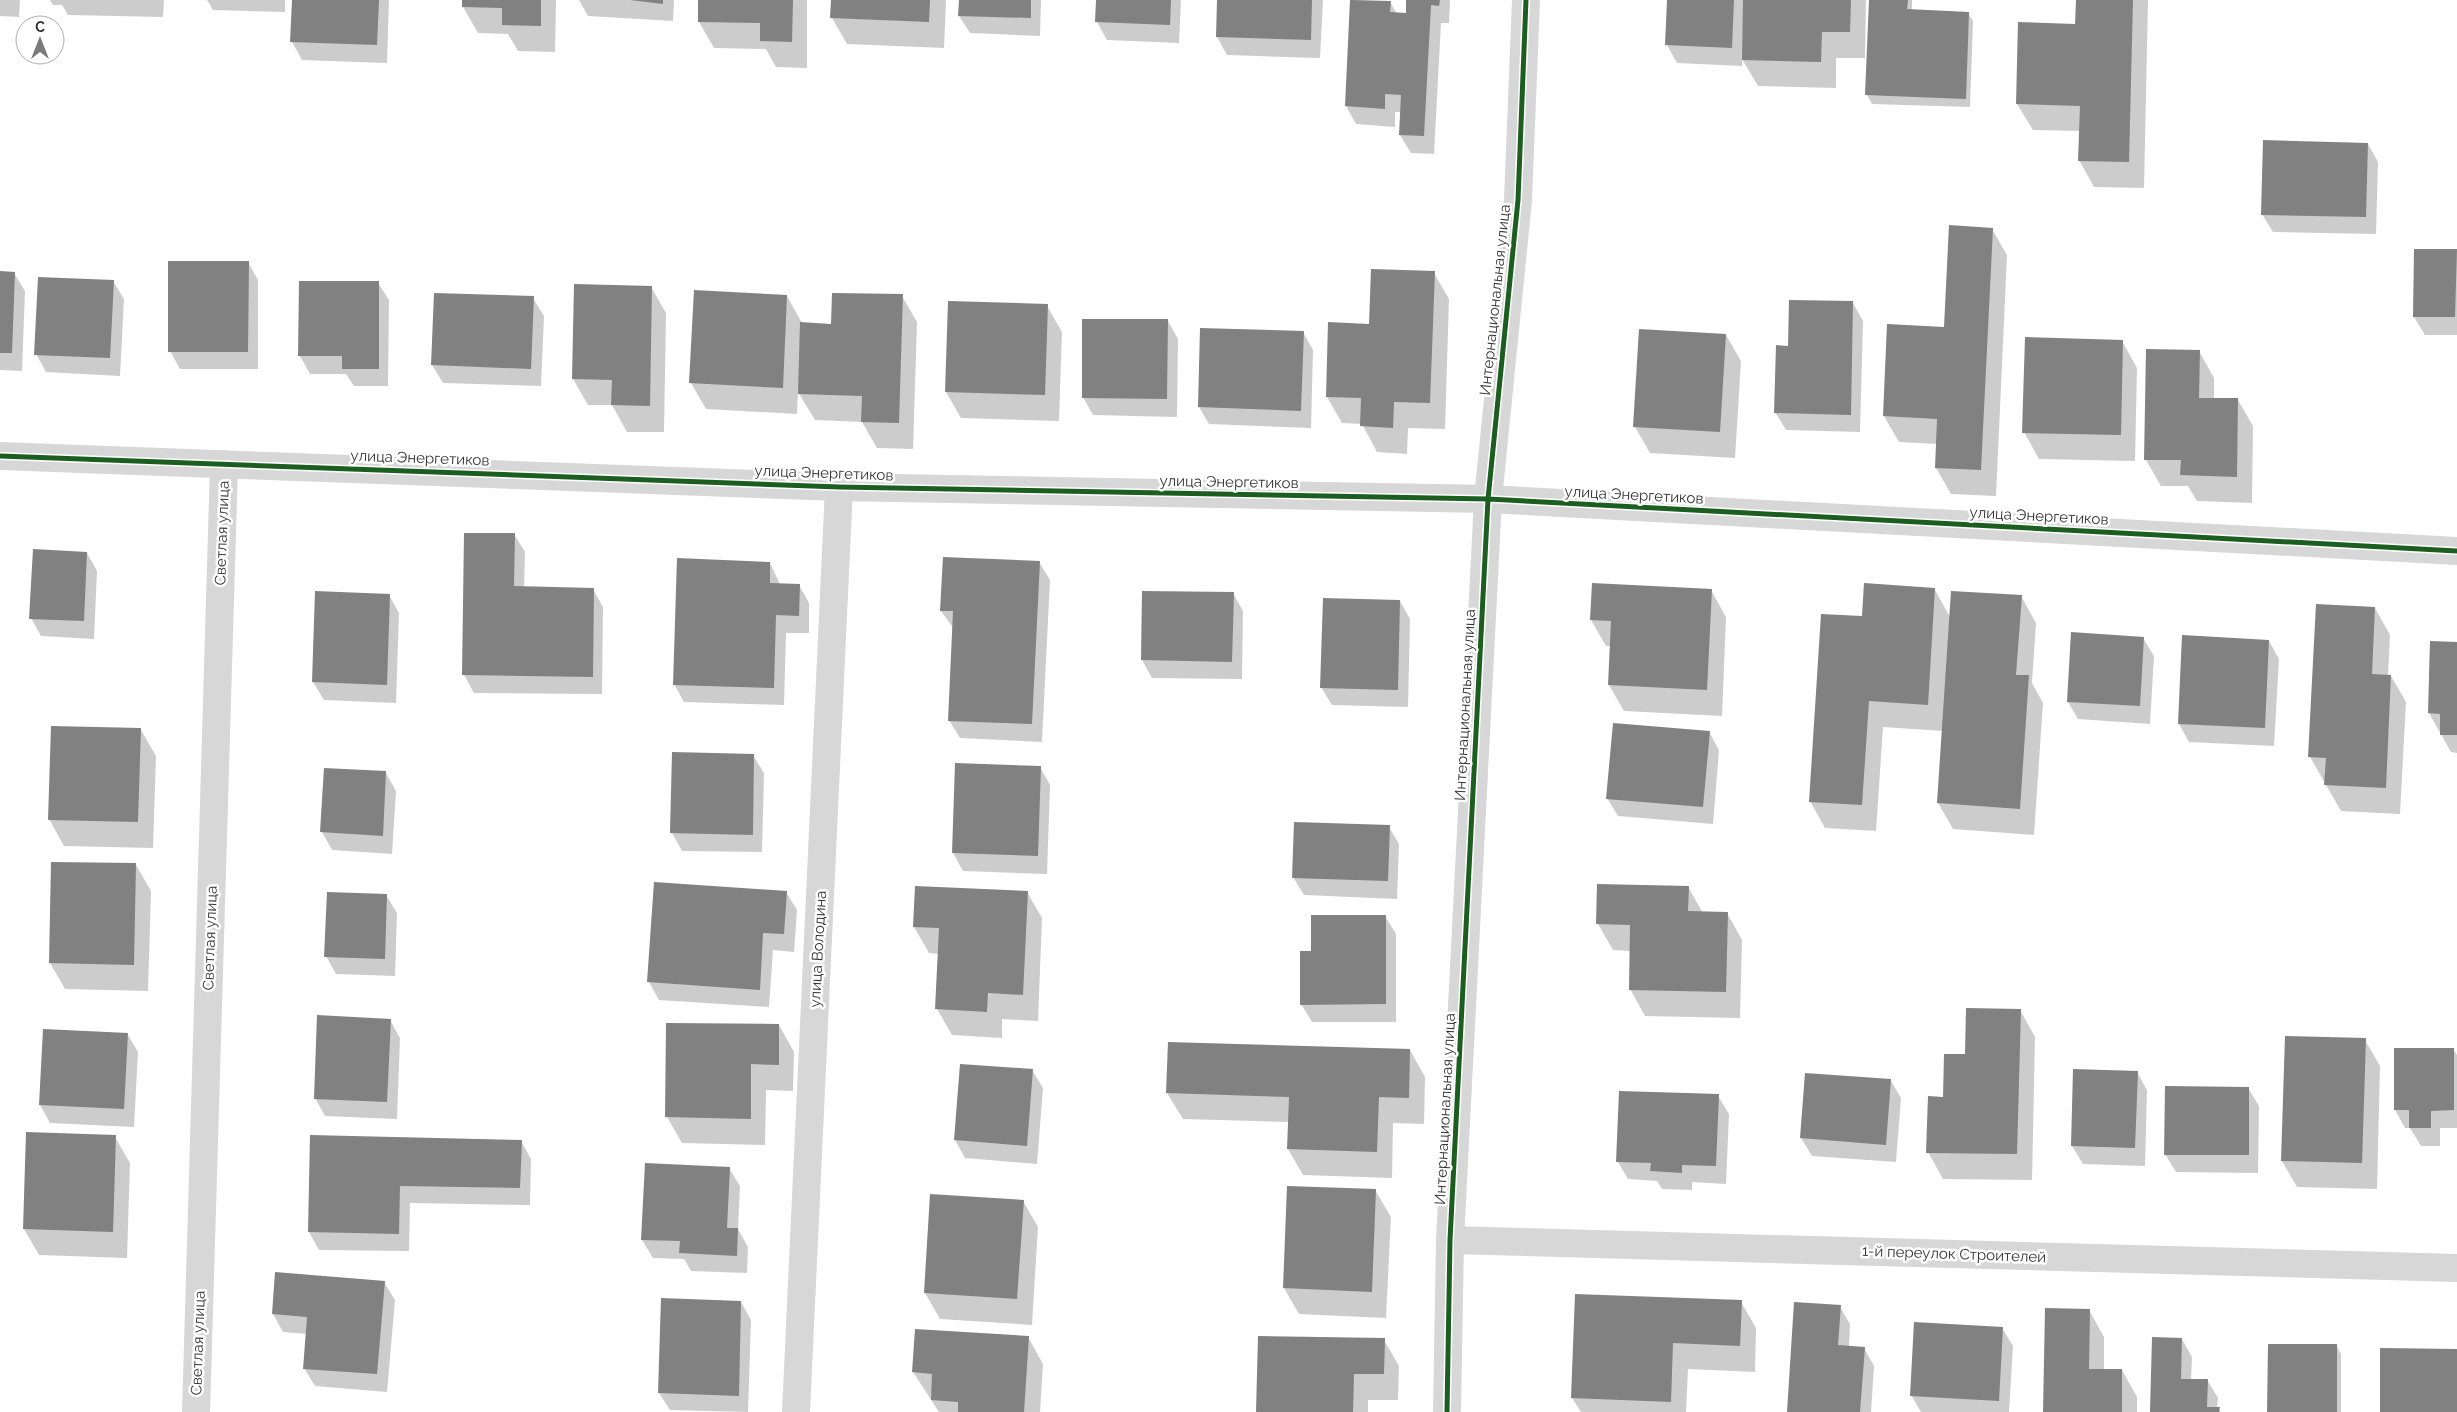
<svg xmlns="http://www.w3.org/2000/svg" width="2457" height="1412" viewBox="0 0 2457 1412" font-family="Raleway,sans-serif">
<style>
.shadow{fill:#0003}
.building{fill:#818181}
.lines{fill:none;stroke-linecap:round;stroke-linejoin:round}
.street{stroke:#d7d7d7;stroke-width:28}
.cycleway-casing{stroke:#fff;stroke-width:8}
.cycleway{stroke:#1b5e20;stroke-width:5}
.labels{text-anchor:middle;stroke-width:5;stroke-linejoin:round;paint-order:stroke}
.street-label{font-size:15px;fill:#333;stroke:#fff}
</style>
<rect width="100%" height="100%" fill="#fff"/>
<!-- shadow -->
<path class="shadow" d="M0 0H20L19 17 0 16Z
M50 0H164L163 17 68 15 62 5H53Z
M207 0H285V12L213 10Z
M293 0H389L387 63 302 60 292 42Z
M463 0H556L555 52 518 51 508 34 478 33 463 7Z
M579 0H674L673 21 588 16Z
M699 0H807V68L776 67 766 49 714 48 699 22Z
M832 0H946L944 48 847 44 832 18Z
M960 0H1064H1041L1040 36 970 33 959 16Z
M1098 0H1181L1179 43 1107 40 1097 22Z
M1218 0H1323L1320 58 1227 55 1217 37Z
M1352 0 1390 2 1397 14H1407V0H1450L1449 23H1441L1434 154 1411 153 1400 135 1402 112H1395V127L1356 124 1346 106Z
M1669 0H1866L1865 58H1836V88L1758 86 1742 59V66L1677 63 1667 45Z
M1870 0H1912V11L1968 13 1973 21 1970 107 1872 104 1867 95Z
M2077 0H2148L2144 188 2094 187 2079 160 2080 131 2033 130 2017 104 2077 25Z
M2368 144 2378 162 2376 234 2273 232 2262 214Z
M1992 229 2007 255 1996 496 1951 494 1936 468 1937 444 1899 442 1884 416 1946 329Z
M2415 250 2457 251V335H2425L2414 317Z
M248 262 258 280V369H180L170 351Z
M0 273H14L25 291 22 371 0 370Z
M1434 273 1449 299 1445 429 1408 428 1407 454 1377 452 1362 424 1342 423 1327 397 1370 325Z
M113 281 124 299 120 376 46 372 36 354Z
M378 283 389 300 388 386H354L346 374H310L300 356Z
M651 287 666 313 664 432H627L612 405H588L573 379Z
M787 296 802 323 832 325 902 296 917 322 913 449 877 448 862 422 815 420 798 392 797 414 706 409 691 383Z
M533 298 544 316 541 386 443 383 432 365Z
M1853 303 1863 321 1860 432 1786 430 1775 412 1789 347Z
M1047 306 1062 332 1059 421 961 418 946 392Z
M1168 321 1178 339 1177 417 1093 415 1083 397Z
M1303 332 1313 350 1311 428 1209 424 1199 407Z
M1726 335 1741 361 1735 458 1650 453 1635 427Z
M2122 341 2137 368 2135 461 2039 459 2024 432Z
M2199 351 2214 378V399L2238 400 2253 426 2252 503 2197 501 2188 486H2161L2146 460Z
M514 534 525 552 524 588 593 589 603 607 602 694 474 693 464 675Z
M87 553 97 571 94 639 41 636 31 618Z
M944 558 1039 562 1050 580 1042 742 960 738 949 720 954 629 941 611Z
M770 563 780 584 799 585 809 603V633H786L784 705 684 702 674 684Z
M1711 590 1726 617 1722 716 1624 711 1609 685 1611 646H1606L1591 620Z
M1935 590 1950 617 2021 596 2036 623 2032 683 2043 703 2034 835 1953 829 1938 803 1943 731 1883 727 1876 831 1825 828 1810 801 1863 617Z
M316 593 389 595 399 613 396 703 324 700 313 682Z
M1233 593 1243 611 1242 679 1152 678 1142 660Z
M1400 601 1410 619 1408 707 1332 705 1321 687Z
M2375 608 2390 635 2388 676H2391L2406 702 2400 814 2341 811 2310 757Z
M2143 638 2154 656 2150 724 2078 719 2068 702Z
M2269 641 2279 659 2274 746 2189 742 2179 724Z
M2457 643V753L2451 752 2429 713Z
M141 730 156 756 153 848 64 846 49 819Z
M1709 732 1719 750 1713 824 1618 816 1607 798Z
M753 755 764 773 762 852 682 851 672 833Z
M1040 767 1050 785 1047 874 963 871 953 853Z
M325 769 386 773 396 791 392 854 332 850 322 832Z
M1389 827 1399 844 1397 899 1304 895 1293 877Z
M136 865 151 891 148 991 65 989 50 963Z
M655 883 786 892 797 910 794 952 773 950 769 1007 659 1000 649 982Z
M1688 887 1703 913H1727L1742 940 1740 1018 1645 1016 1630 989 1631 951 1613 950 1598 924Z
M1027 892 1042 918 1038 1021 1002 1019V1038L952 1035 937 1009 939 954 929 953 914 927Z
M386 895 397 913 395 976 336 974 326 956Z
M1385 916 1396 934V1022H1312L1301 1004 1313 952Z
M2020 1010 2035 1037 2032 1180 1943 1179 1928 1152 1966 1055Z
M390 1020 400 1038 397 1119 325 1116 315 1098Z
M779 1025 794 1052 793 1091 766 1090 765 1145 682 1143 667 1117Z
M128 1035 138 1052 134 1127 50 1123 40 1105Z
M2365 1040 2380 1066 2377 1189 2297 1187 2282 1161Z
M2453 1049 2457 1055V1128H2440V1146H2421L2410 1128H2405L2395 1110Z
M1410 1050 1425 1077 1424 1124 1393 1123 1392 1178 1303 1175 1288 1149 1289 1122 1183 1119 1167 1093Z
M1032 1070 1043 1088 1037 1164 965 1158 955 1140Z
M2137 1072 2147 1090 2145 1166 2083 1164 2072 1146Z
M1891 1081 1901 1098 1896 1162 1812 1156 1801 1138Z
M2248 1088 2259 1106 2258 1173 2176 1172 2165 1154Z
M1718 1096 1729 1114 1726 1184 1692 1182V1190L1662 1189 1657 1181 1628 1179 1618 1162Z
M115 1137 130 1163 127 1258 39 1255 24 1229Z
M311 1137 521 1141 531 1159 530 1205 410 1203 409 1251 319 1250 309 1232Z
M729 1168 740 1186 738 1229 748 1247 747 1273 691 1271 684 1259 653 1258 642 1240Z
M1375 1190 1391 1217 1386 1318 1299 1314 1284 1288Z
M1023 1201 1038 1227 1032 1325 940 1319 925 1293Z
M384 1282 395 1300 387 1392 315 1386 304 1368 307 1334 283 1332 273 1314Z
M741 1302 751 1320 748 1412 670 1410 659 1393Z
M1741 1302 1756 1328 1755 1372 1688 1369 1686 1412H1581L1572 1398Z
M1840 1307 1850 1324 1849 1347 1864 1348 1874 1366 1871 1412H1788Z
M2089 1310 2104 1337V1370H2122L2137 1397V1412H2044Z
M2002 1328 2013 1346 2009 1412H1921L1911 1395Z
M1028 1337 1043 1364 1040 1412H939L913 1372Z
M2182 1339 2192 1357 2191 1380H2207L2218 1398 2217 1408 2221 1412H2151Z
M1384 1340 1399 1366 1398 1400H1368V1412H1257Z
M2336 1345 2341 1354V1412H2269Z"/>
<!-- building -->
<path class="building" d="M292 0H379L377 45 290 42Z
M462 0H541V26L502 25V8L462 7Z
M630 0H663V4Z
M698 0H793L792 42 760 41V23L698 22Z
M831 0H930L929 22 830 18Z
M959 0H1031V18L958 16Z
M1096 0H1171L1170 25 1095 22Z
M1217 0H1312L1311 40 1216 37Z
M1350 0 1391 1 1390 12 1406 13V0H1440L1439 6 1431 5 1424 136 1399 135 1401 95 1385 94V109L1345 106Z
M1667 0H1734L1732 48 1665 45Z
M1743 0H1851L1850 32H1822L1821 62 1742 60Z
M1869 0H1908L1907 9 1969 12 1966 99 1865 95Z
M2076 0H2133L2129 162 2078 161 2080 106 2016 104 2018 22 2075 24Z
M2263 140 2368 143 2366 217 2261 215Z
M1949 225 1993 228 1981 470 1935 468 1937 419 1883 416 1887 324 1944 327Z
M2414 249H2457L2455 317H2413Z
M168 261H249L248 352H168Z
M1371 269 1435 271 1430 403 1394 402 1393 428 1360 426 1361 398 1326 397 1328 322 1369 324Z
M0 271 15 272 12 353H0Z
M38 277 114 280 110 358 34 355Z
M299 281H379V369H342V356H298Z
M574 284 652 286 650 406 611 405 612 380 572 379Z
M694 290 787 295 783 388 689 383Z
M434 293 534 296 531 369 431 365Z
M832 293 903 294 899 423 861 422 862 396 798 394 800 322 831 324Z
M1789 300 1853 301 1851 415 1774 413 1776 345 1788 346Z
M948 301 1048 304 1045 395 945 392Z
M1082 319H1168L1167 399 1082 398Z
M1200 328 1304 331 1301 411 1198 407Z
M1639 329 1726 334 1720 432 1633 427Z
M2025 337 2123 340 2121 435 2022 433Z
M2146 349 2200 350 2199 398H2238L2237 477 2180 475 2181 460H2144Z
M464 533H515L514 586 594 588 593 677 462 675Z
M33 549 87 552 84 621 29 619Z
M943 557 1040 561 1032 724 948 721 953 611H940Z
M677 558 770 562V583L800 584 799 616 776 615 774 688 673 685Z
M1592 583 1712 589 1707 690 1608 685 1611 621 1590 620Z
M1864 583 1935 588 1928 705 1869 701 1862 805 1809 802 1821 614 1862 616Z
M315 591 390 594 387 685 312 682Z
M1142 591 1234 592 1232 662 1141 660Z
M1951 591 2022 595 2016 675H2029L2020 809 1937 803Z
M1323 598 1400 600 1398 690 1320 688Z
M2316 604 2375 607 2372 674 2391 675 2386 788 2324 785 2326 758 2308 757Z
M2071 632 2144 637 2140 706 2067 702Z
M2182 635 2269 640 2265 728 2178 724Z
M2430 641 2457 642V735H2440V714L2428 713Z
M1613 723 1710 731 1703 807 1606 799Z
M51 726 141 728 138 822 48 820Z
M672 752 754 754 753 835 670 833Z
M955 763 1041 766 1038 856 952 853Z
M324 768 386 771 383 836 320 832Z
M1294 822 1390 825 1388 881 1292 878Z
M51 862 136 863 134 965 49 963Z
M654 882 787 891 784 934 763 933 760 990 647 982Z
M1597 884 1689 886 1688 911 1728 912 1726 992 1629 990 1630 925 1596 924Z
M915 886 1028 891 1023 995 988 993 987 1012 935 1009 939 928 913 927Z
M327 892 387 894 385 959 324 957Z
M1311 915H1386V1004L1300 1005V951H1311Z
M1966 1008 2021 1009 2017 1154 1926 1153 1928 1096 1943 1097 1944 1054H1965Z
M317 1015 391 1019 387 1102 314 1099Z
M666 1023 779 1024V1065L751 1064V1119L665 1117Z
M43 1029 128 1033 124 1109 39 1105Z
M2285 1036 2366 1038 2362 1163 2281 1161Z
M1168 1042 1410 1049 1409 1098 1379 1097 1377 1152 1287 1149 1289 1097 1166 1093Z
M2394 1048H2454V1110L2431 1111V1128H2409V1110H2394Z
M960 1064 1033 1069 1027 1146 954 1140Z
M2073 1069 2138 1071 2135 1148 2071 1146Z
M1805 1073 1891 1079 1886 1145 1800 1138Z
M2165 1086 2249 1087V1155H2164Z
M1619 1091 1719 1094 1716 1166 1682 1165V1173L1650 1171 1651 1163 1616 1162Z
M26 1132 116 1135 113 1232 23 1229Z
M310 1135 522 1140 520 1188 400 1186 399 1234 308 1232Z
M645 1163 730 1167 727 1228H738L737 1256 679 1253 680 1241 641 1240Z
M1287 1186 1376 1189 1372 1292 1283 1288Z
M930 1194 1024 1200 1017 1299 924 1293Z
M275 1272 385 1281 377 1374 303 1369 307 1317 272 1314Z
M1575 1294 1742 1300 1740 1346 1673 1343 1671 1402 1571 1398Z
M661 1298 741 1301 739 1396 658 1393Z
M1794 1302 1841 1305 1838 1345 1865 1347 1860 1412H1787Z
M2045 1308 2090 1309 2089 1369H2122V1412H2043Z
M1914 1322 2003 1327 1999 1401 1910 1396Z
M915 1329 1029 1336 1024 1412H958V1402L931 1400 932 1374 912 1372Z
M1258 1336 1385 1338 1384 1374H1354L1353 1412H1256Z
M2152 1337 2182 1338 2181 1379H2208L2207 1407H2220L2219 1412H2150Z
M2268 1344H2337V1412H2267Z
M2380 1348 2457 1349V1412H2380Z"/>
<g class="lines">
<!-- street -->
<path class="street" d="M0 456 839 487 1488 499 2457 551
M1450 1240 2457 1268
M196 1412 224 464
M796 1412 839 487
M1447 1412 1450 1240 1488 499 1518 200 1526 0"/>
<!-- cycleway casing -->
<g class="cycleway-casing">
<path id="cycleway" d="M0 456 839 487 1488 499 2457 551
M1447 1412 1450 1240 1488 499 1518 200 1526 0"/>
</g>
<!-- cycleway -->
<use href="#cycleway" class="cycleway"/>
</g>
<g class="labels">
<!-- street labels -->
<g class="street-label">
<text transform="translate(1495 300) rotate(-84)" y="5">Интернациональная улица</text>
<text transform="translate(420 458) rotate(2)" y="5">улица Энергетиков</text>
<text transform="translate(824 473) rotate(2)" y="5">улица Энергетиков</text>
<text transform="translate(1229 482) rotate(1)" y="5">улица Энергетиков</text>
<text transform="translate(1634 495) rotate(3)" y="5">улица Энергетиков</text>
<text transform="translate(2039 516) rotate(3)" y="5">улица Энергетиков</text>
<text transform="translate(222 533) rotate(-88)" y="5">Светлая улица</text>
<text transform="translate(1465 705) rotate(-87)" y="5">Интернациональная улица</text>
<text transform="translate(210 938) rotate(-88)" y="5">Светлая улица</text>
<text transform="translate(818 949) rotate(-87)" y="5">улица Володина</text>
<text transform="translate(1445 1109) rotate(-87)" y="5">Интернациональная улица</text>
<text transform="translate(1954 1254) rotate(2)" y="5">1-й переулок Строителей</text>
<text transform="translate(198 1343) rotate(-88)" y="5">Светлая улица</text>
</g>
</g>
<!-- north arrow -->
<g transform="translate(40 40)"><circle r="24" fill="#ffffff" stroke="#adadad"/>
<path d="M0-4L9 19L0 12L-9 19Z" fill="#7a7a7a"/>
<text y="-8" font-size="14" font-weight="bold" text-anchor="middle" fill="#333333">С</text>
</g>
</svg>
